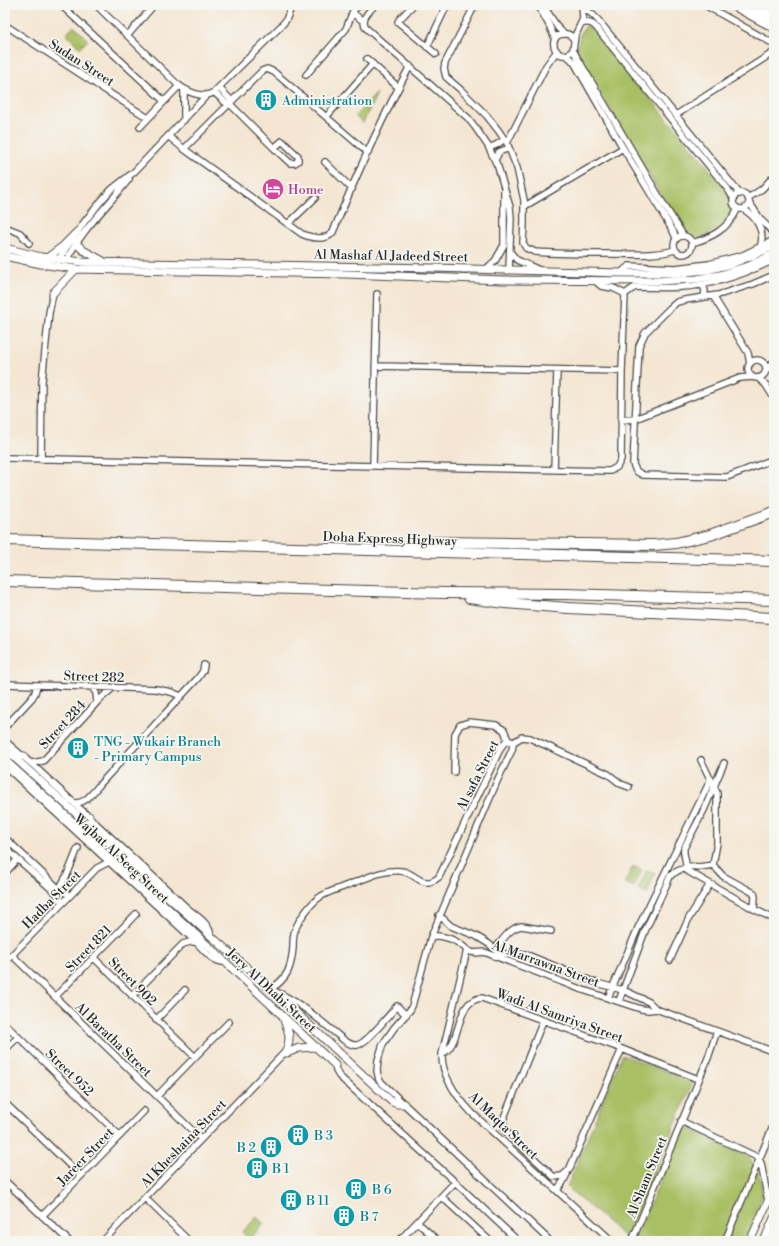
<svg xmlns="http://www.w3.org/2000/svg" width="779" height="1246" viewBox="0 0 779 1246" font-family="'Libre Bodoni',serif">
<style>
.green{fill:#a9bf64;stroke:#6a7548}
.lines{fill:none;stroke-linecap:round;stroke-linejoin:round}
.street-casing{stroke:#494744;stroke-width:8}
.secondary-casing{stroke:#494744;stroke-width:9}
.highway-casing{stroke:#494744;stroke-width:12}
.street{stroke:#fff;stroke-width:5.5}
.secondary{stroke:#fff;stroke-width:7}
.highway{stroke:#fff;stroke-width:10}
.labels{text-anchor:middle;stroke-width:3.5;stroke-linejoin:round;paint-order:stroke}
.street-label{font-size:13px;fill:#2b2b2b;stroke:#f6f6f2}
.culture-label{font-size:13px;fill:#0d838f;stroke:#f6f6f2;text-anchor:start}
.hotel-label{font-size:13px;fill:#b23c85;stroke:#f6f6f2;text-anchor:start}
</style>
<rect width="100%" height="100%" fill="#f6f6f2"/>
<filter id="ink" filterUnits="userSpaceOnUse"><feTurbulence type="fractalNoise" baseFrequency=".025" numOctaves="2"/><feDisplacementMap in="SourceGraphic" scale="8" xChannelSelector="R" yChannelSelector="G"/><feConvolveMatrix kernelMatrix="1 2 1 2 8 2 1 2 1" color-interpolation-filters="sRGB"/></filter>
<filter id="wash" filterUnits="userSpaceOnUse"><feTurbulence type="fractalNoise" baseFrequency=".012" numOctaves="4" result="noise"/><feDisplacementMap in="SourceGraphic" scale="16" xChannelSelector="R" yChannelSelector="G"/><feGaussianBlur stdDeviation="0.9" result="paint"/><feColorMatrix in="noise" values="0 0 0 0 0 0 0 0 0 0 0 0 0 0 0 0 0 1.4 0 .05"/><feComposite in="paint" operator="in"/></filter>
<g filter="url(#wash)">
<rect width="100%" height="100%" fill="#f4e6d2"/>
<!-- green -->
<path class="green" d="M74 26 88 40 80 48 66 34Z
M586 26H589L704 162 730 196 732 204 735 210 723 226 695 241 683 232 576 52 581 32Z
M377 93 363 123 355 116Z
M633 866 642 870 634 887 625 883Z
M647 870 655 873 647 893 638 889Z
M622 1055 693 1082 626 1238 567 1187Z
M684 1126 749 1157 760 1177 763 1194 746 1241H634Z
M257 1217 264 1224 249 1240 242 1232Z"/>
</g>
<g filter="url(#ink)">
<g class="lines">
<!-- street casing -->
<g class="street-casing">
<path id="street" d="M61 5 164 101
M96 5 177 84C186 91 203 100 214 92L281 26 286 20 292 5
M375 5C369 12 360 18 366 28L468 118 475 127 488 146 498 167 510 207 511 218 509 270
M413 5 399 20 398 22 436 54
M475 5 445 63 444 69 446 77 462 91 487 116 498 130 507 143 517 168 524 200V223L523 243 526 248 535 252C560 254 586 254 611 254 633 254 654 256 675 250
M538 5 549 25 555 39
M543 5 558 28 564 34
M705 5 774 44
M730 5 774 29
M770 5 774 7
M582 8 592 14 598 20 740 194
M353 13 363 21
M581 24C586 22 591 22 595 26L727 188 734 199
M5 25 148 118
M128 35 154 5
M574 40C572 36 569 33 563 34 544 36 558 67 573 50L575 36 583 19 582 5
M427 47 447 5
M573 50 578 59 664 205 683 235
M565 55 571 59 575 64 623 148 673 231 676 238
M367 59 398 87
M306 75 346 29 353 11 356 7
M219 88 232 101
M214 92 228 105
M230 104 274 148
M676 115 774 52
M327 116 373 64
M184 120V89
M140 127 179 86
M168 136 184 149 302 234C311 238 327 241 333 232 356 176 381 120 410 66
M282 141 298 156V161L295 163H290L274 148Z
M507 143 546 66 557 51
M489 148 496 145 505 139
M184 149 262 71 267 69 274 72 368 153
M495 160 499 152 509 148
M325 162 352 189
M733 201a8 8 0 1 1 16 0a8 8 0 1 1-16 0Z
M748 198 762 189 774 176
M749 202 761 220 774 233
M525 206 623 148
M743 209C756 216 766 232 760 247
M288 224 315 198
M5 227 20 233 29 243
M674 245a9 9 0 1 1 18 0a9 9 0 1 1-18 0Z
M692 243C713 237 728 229 738 208
M510 252 517 260 539 270
M58 260 85 221 102 200 111 190 134 172 207 95
M66 261C82 229 108 206 129 179
M486 269 495 261 504 245V190
M621 273 624 270 629 266 675 268 709 264 743 255 774 240
M774 275 753 284 718 295 685 300 677 302 670 308 645 333 639 346 633 464 636 471 643 475 727 477 774 459
M594 280 601 286 613 288 625 294 632 289 636 287C651 287 667 288 682 287 714 285 745 274 774 260
M703 285 705 291 704 297
M713 296 748 353 750 364
M748 369a9 9 0 1 1 18 0a9 9 0 1 1-18 0Z
M375 366 622 371
M766 371 774 361
M758 378 766 385 774 398
M621 420 635 419 740 378 753 377
M5 458 610 471 617 467 621 459 622 371 625 294
M41 459 42 381 49 313 53 293
M373 466 377 294
M554 470 557 370
M5 684 156 689 171 692 181 696
M91 686 96 693 97 702
M5 727 32 698 35 693 37 685
M5 741 34 766 187 908C196 916 210 923 211 936
M512 743 522 737 530 738 608 774 621 784 629 787
M701 760 717 793V843L713 865
M32 763 43 761 100 699 114 687
M5 766 196 942C205 951 212 962 225 962
M454 772 455 734 460 725 469 722 496 725 504 730 508 740
M74 803C86 804 94 791 101 783L198 678 203 671 204 665
M5 838 59 889 69 895
M5 848 56 893 62 903
M686 866 699 867 713 865 723 876 754 893 755 897 754 909
M684 869 754 909 774 919
M5 873 17 860
M58 891 67 875 78 848
M439 915 451 926 476 936 489 944 498 952 503 954H525L596 983 623 990 649 1002 656 1009 769 1050 774 1051
M431 937C439 934 454 939 461 945 465 947 467 951 471 952 477 954 482 951 487 953L580 989 641 1009 649 1010 656 1009
M495 949C502 941 510 927 522 926L551 931
M467 950 442 1054C441 1075 458 1098 472 1113L612 1241
M12 955 201 1139
M94 958 195 1057
M670 960 689 918 710 884
M5 962 97 868 109 862
M271 989C288 978 291 968 293 948 293 943 293 935 295 930 299 919 311 903 320 897 329 891 339 889 348 885 365 879 382 869 401 871 416 872 422 891 439 877L501 747 506 741H511L513 745 512 750 498 779 431 937 412 1006 410 1010 394 1028 383 1044 378 1060 377 1071 379 1080 404 1104 550 1241
M276 992C301 1002 324 1024 345 1041 349 1043 352 1046 357 1045 366 1044 390 1014 397 1006L406 1015
M132 996 183 944 190 942H196
M55 997 136 914
M608 998 638 928 711 779
M619 1001 645 931 669 879C670 876 672 873 676 872 679 869 686 870 686 865 686 859 683 855 684 848L704 810 724 763
M156 1020 185 990
M543 1021 503 1120 504 1127 508 1134 554 1177 562 1176 569 1170 622 1049
M5 1024 120 1136
M5 1050 18 1037
M442 1054C463 1044 454 1000 482 998L622 1049 698 1079
M335 1065 336 1071 339 1076 455 1182 518 1241
M157 1096 229 1022
M5 1103 81 1176
M681 1121 757 1157 761 1163 768 1201
M5 1181 69 1241
M557 1190 563 1182 567 1174
M442 1197 490 1241
M145 1198 189 1241
M42 1216 144 1111
M417 1222 438 1241
M103 1241 286 1051
M399 1241 455 1182
M632 1241 708 1058 717 1031
M725 1241 774 1124"/>
</g>
<!-- secondary casing -->
<g class="secondary-casing">
<path id="secondary" d="M352 5 356 7 360 5
M740 5 774 24
M754 5 774 16
M76 243 83 250 103 261
M5 248 41 257 83 262 434 268 621 273H674L707 270 731 264 754 255 774 246
M5 256 41 264 76 269 346 274 503 280 655 281 697 279 720 275 751 265 774 254
M47 258 63 246 77 232
M53 293 76 269
M5 749 211 936 273 991 391 1101 397 1104H404
M11 754 24 756
M5 760 156 897 335 1065
M89 816 93 827
M283 1017C288 1031 292 1037 286 1051
M287 1053 299 1048 316 1047
M750 1241 774 1188
M764 1241 774 1218"/>
</g>
<!-- highway casing -->
<g class="highway-casing">
<path id="highway" d="M5 540 774 561
M406 548 424 543 437 542 654 545 676 543 710 535 774 512
M5 581 444 593 564 594 774 600
M469 598 505 603 568 608 774 618"/>
</g>
<!-- street -->
<use href="#street" class="street"/>
<!-- secondary -->
<use href="#secondary" class="secondary"/>
<!-- highway -->
<use href="#highway" class="highway"/>
</g>
</g>
<!-- icons -->
<defs>
<g id="building-disc" transform="scale(1.15)"><circle r="9.5" fill="#0f9aa8" stroke="#f6f6f2"/><path d="M-4-6H4V6H1V3H-1V6H-4ZM-2.5-4.3h1.7v1.8h-1.7ZM.8-4.3h1.7v1.8H.8ZM-2.5-1h1.7V.8h-1.7ZM.8-1h1.7V.8H.8Z" fill="#fff"/></g>
<g id="hotel-disc" transform="scale(1.15)"><circle r="9.5" fill="#d1479c" stroke="#f6f6f2"/><path d="M-6-4.5h1.5V1H6V5H4.5V3h-9V5H-6ZM-4 0a1.8 1.8 0 1 1 3.6 0ZM.5 0V-2.5h3Q6-2.5 6 0Z" fill="#fff"/></g>
</defs>
<g fill-rule="evenodd">
<use href="#building-disc" x="266" y="100"/>
<use href="#hotel-disc" x="273" y="189"/>
<use href="#building-disc" x="78" y="748"/>
<use href="#building-disc" x="298" y="1135"/>
<use href="#building-disc" x="271" y="1147"/>
<use href="#building-disc" x="257" y="1168"/>
<use href="#building-disc" x="356" y="1189"/>
<use href="#building-disc" x="291" y="1200"/>
<use href="#building-disc" x="344" y="1216"/>
</g>
<g class="labels">
<!-- street labels -->
<g class="street-label">
<text transform="translate(82 62) rotate(33)" y="5">Sudan Street</text>
<text transform="translate(391 255) rotate(1)" y="5">Al Mashaf Al Jadeed Street</text>
<text transform="translate(390 538) rotate(2)" y="5">Doha Express Highway</text>
<text transform="translate(94 676) rotate(2)" y="5">Street 282</text>
<text transform="translate(62 724) rotate(-47)" y="5">Street 284</text>
<text transform="translate(477 775) rotate(-63)" y="5">Al safa Street</text>
<text transform="translate(122 858) rotate(43)" y="5">Wajbat Al Seeg Street</text>
<text transform="translate(51 899) rotate(-45)" y="5">Hadba Street</text>
<text transform="translate(88 948) rotate(-46)" y="5">Street 821</text>
<text transform="translate(546 963) rotate(20)" y="5">Al Marrawna Street</text>
<text transform="translate(133 981) rotate(45)" y="5">Street 902</text>
<text transform="translate(272 990) rotate(43)" y="5">Jery Al Dhabi Street</text>
<text transform="translate(560 1015) rotate(20)" y="5">Wadi Al Samriya Street</text>
<text transform="translate(114 1039) rotate(44)" y="5">Al Baratha Street</text>
<text transform="translate(70 1072) rotate(44)" y="5">Street 952</text>
<text transform="translate(504 1125) rotate(44)" y="5">Al Maqta Street</text>
<text transform="translate(183 1143) rotate(-46)" y="5">Al Kheshaina Street</text>
<text transform="translate(85 1156) rotate(-46)" y="5">Jareer Street</text>
<text transform="translate(646 1177) rotate(-68)" y="5">Al Sham Street</text>
</g>
<!-- culture labels -->
<g class="culture-label">
<text x="282" y="105">Administration</text>
<text x="94" y="746">TNG - Wukair Branch<tspan x="94" dy="15">- Primary Campus</tspan></text>
<text x="314" y="1140">B 3</text>
<text x="256" y="1152" text-anchor="end">B 2</text>
<text x="272" y="1173">B 1</text>
<text x="372" y="1194">B 6</text>
<text x="306" y="1205">B 11</text>
<text x="360" y="1221">B 7</text>
</g>
<!-- hotel labels -->
<g class="hotel-label">
<text x="288" y="194">Home</text>
</g>
</g>
<!-- margin -->
<rect width="779" height="1246" fill="none" stroke="#f6f6f2" stroke-width="20"/>
</svg>
